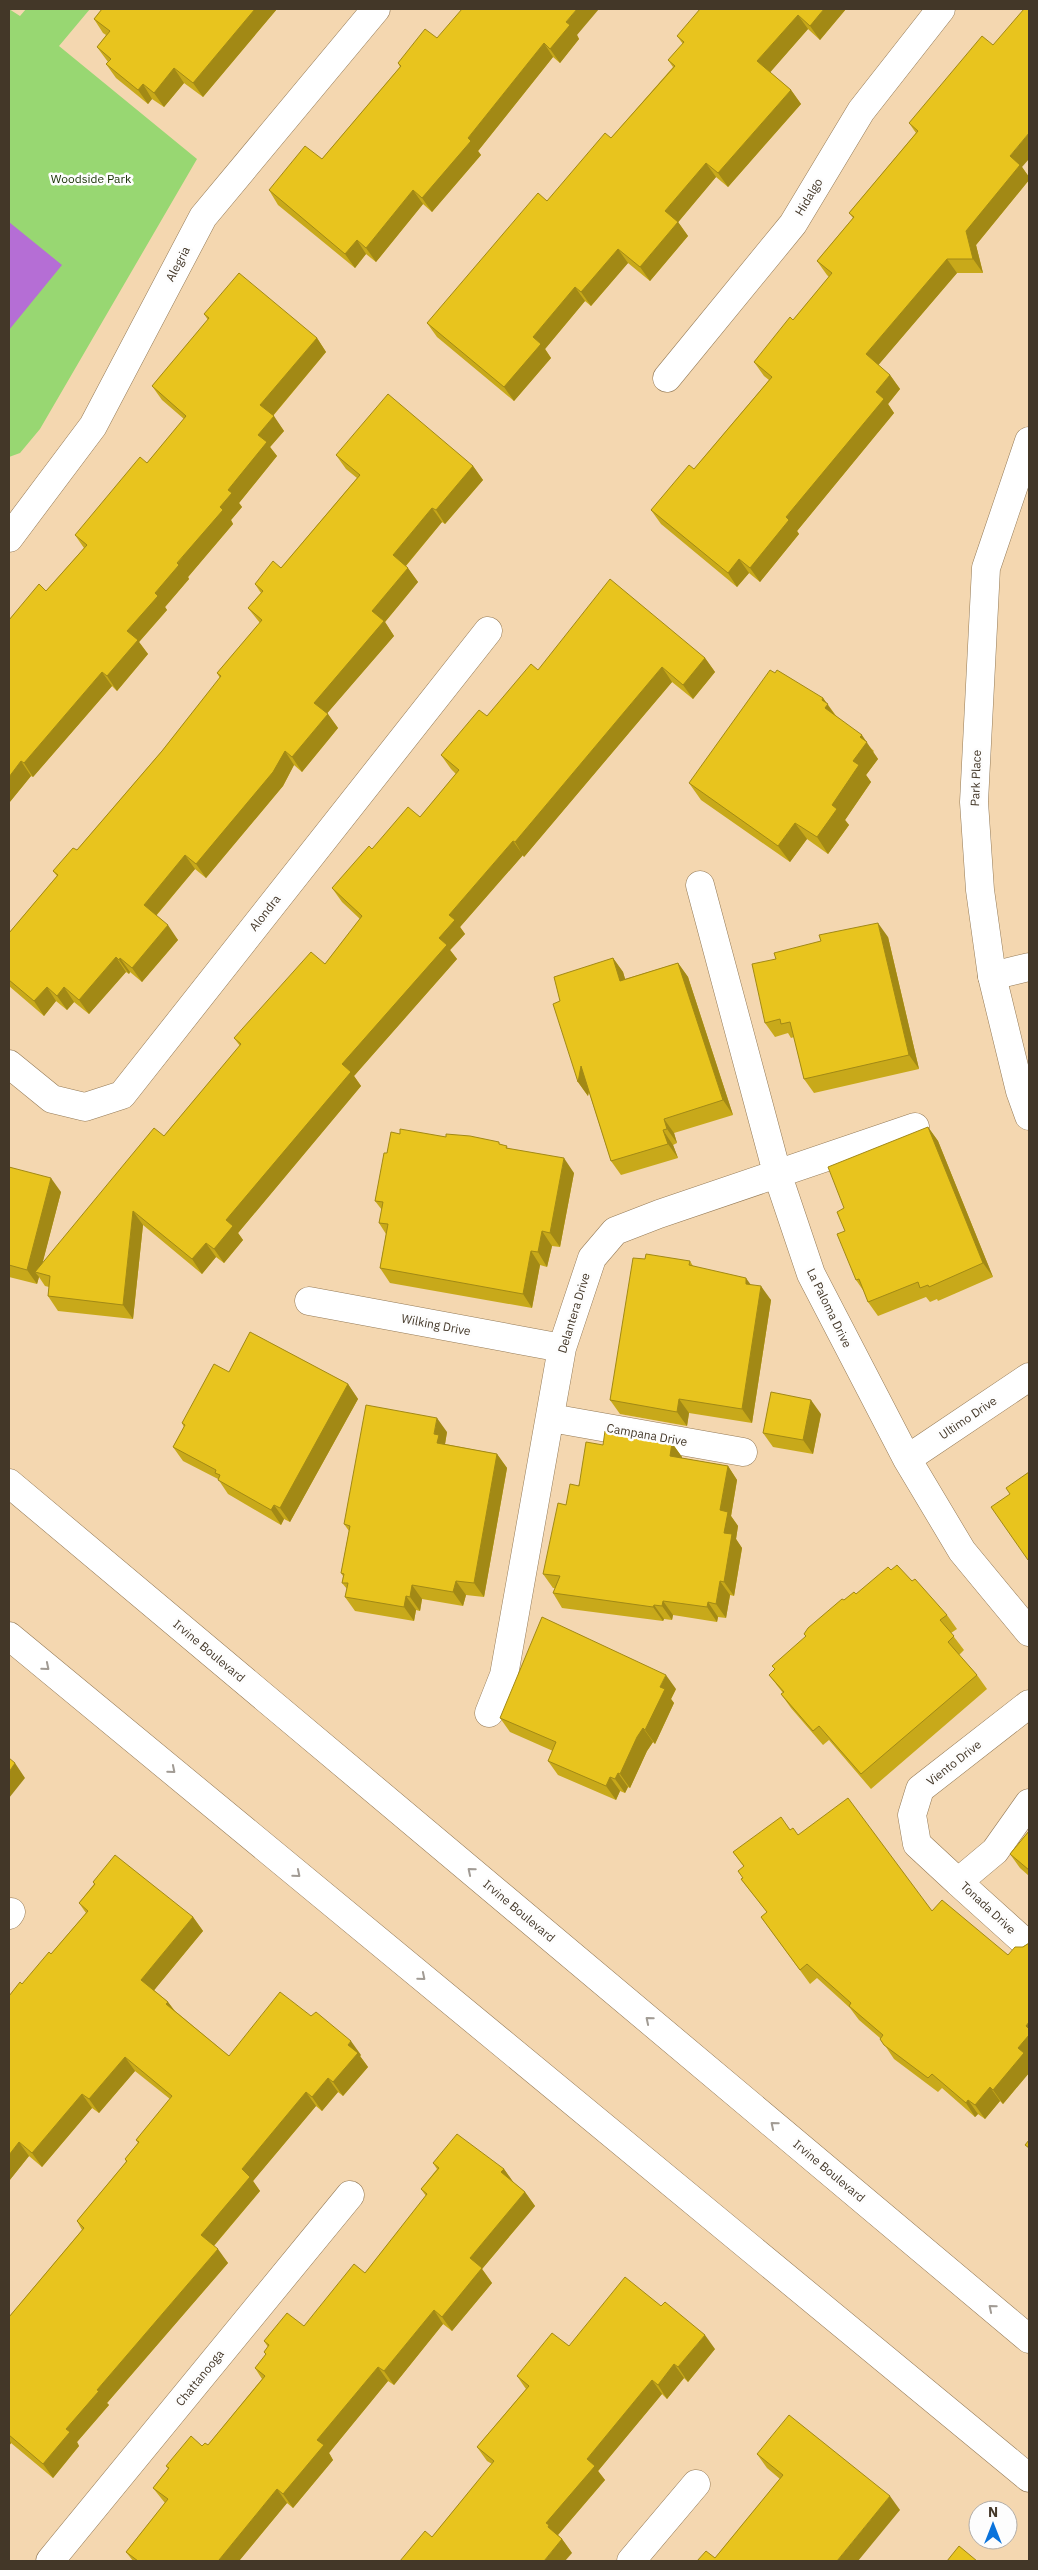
<svg xmlns="http://www.w3.org/2000/svg" width="1038" height="2570" viewBox="0 0 1038 2570" font-family="'IBM Plex Sans',sans-serif">
<style>
.green{fill:#98d772}
.water{fill:#b56ed5}
.lines{fill:none;stroke-linecap:round;stroke-linejoin:round}
.street-casing{stroke:#947a56;stroke-width:29}
.secondary-casing{stroke:#947a56;stroke-width:29}
.primary-casing{stroke:#947a56;stroke-width:29}
.street{stroke:#fff;stroke-width:28}
.secondary{stroke:#fff;stroke-width:28}
.primary{stroke:#fff;stroke-width:28}
.wall{fill:#c8a91a}
.shaded-wall{fill:#a28915}
.building{fill:#e8c41e;stroke:#a28915}
.oneway{stroke:#a19b94}
.labels{text-anchor:middle;stroke-width:5;stroke-linejoin:round;paint-order:stroke}
.park-label{font-size:12px;fill:#173103;stroke:#fdfdfd}
.street-label{font-size:12px;fill:#433728;stroke:#fdfdfd}
</style>
<rect width="100%" height="100%" fill="#f4d7b0"/>
<!-- green -->
<path class="green" d="M9 9 20 16 26 9H90L59 46 197 159 40 429 20 453 9 457Z"/>
<!-- water -->
<path class="water" d="M9 222 62 265 9 330Z"/>
<g class="lines">
<!-- street casing -->
<g class="street-casing">
<path id="street" d="M667 378 793 224 861 111 941 9
M9 538 93 426 203 217 376 9
M700 885 777 1173 811 1274 907 1459 962 1551 1029 1632
M992 976 1029 967
M9 1064 52 1099 85 1107 122 1095 488 631
M309 1301 562 1348
M551 1418 743 1452
M907 1459 1029 1377
M489 1713 504 1675 562 1348 592 1258 615 1231 659 1214 915 1127
M1029 1803 995 1851 958 1882 1029 1946
M958 1882 917 1844 912 1815 920 1789 1029 1704
M9 1915 11 1912
M50 2561 350 2195
M631 2561 696 2484"/>
</g>
<!-- secondary casing -->
<g class="secondary-casing">
<path id="secondary" d="M1029 441 986 568 974 802 980 890 992 976 1020 1091 1029 1116"/>
</g>
<!-- primary casing -->
<g class="primary-casing">
<path id="primary" d="M9 1483 1029 2339
M9 1636 1029 2478"/>
</g>
<!-- street -->
<use href="#street" class="street"/>
<!-- secondary -->
<use href="#secondary" class="secondary"/>
<!-- primary -->
<use href="#primary" class="primary"/>
</g>
<!-- wall -->
<path class="wall" d="M102 9H277L203 97 184 83 164 107 152 99 148 104 116 78 106 64 108 62 97 47 106 35 103 33 94 19Z
M846 9 820 40 808 29 770 72 791 90 801 104 728 187 716 177 678 222 688 236 650 281 628 263 591 306 585 301 545 349 551 358 514 401 437 337 427 323 547 201 611 138 673 67 668 60 683 44 677 36Z
M577 35 579 39 560 63 553 57 478 151 481 155 432 212 423 204 376 262 366 254 355 268 278 205 269 190 322 159 400 67 398 63 437 38Z
M909 123 1022 167 1029 177V180L976 245 983 273H957L878 365 890 375 900 389 888 404 894 413 797 531 799 534 760 582 749 573 737 587 661 524 651 510 694 469 769 380 764 376 754 362 793 320 829 277 827 275 817 261 853 218 849 213 916 133Z
M204 314 317 338 326 352 273 416 284 431 270 447 277 456 239 503 242 507 231 520 233 524 188 577 189 579 165 607 167 610 139 642 148 654 117 691 112 686 33 777 31 776 9 803V620L46 591 84 548 75 535 147 463 184 419 162 400 152 386 208 320Z
M336 455 473 466 483 480 445 524 442 522 406 566 418 582 385 622 394 636 327 713 338 728 302 772 294 765 283 786 206 878 195 869 156 916 178 940 142 982 130 972 129 974 126 972 89 1014 74 1002 67 1010 56 1001 44 1016 9 986V933L57 876 53 871 77 850 162 751 220 678 217 673 260 623 248 608 261 593 255 584 281 568 357 478 346 469Z
M705 658 715 672 693 699 672 682 524 857 523 855 460 927 465 934 450 950 457 959 354 1076 361 1086 238 1233 243 1240 224 1263 216 1257 202 1274 143 1225 133 1319 58 1311 48 1296 49 1287 45 1286 39 1277 37 1284 9 1277V1167L61 1192 42 1264 164 1136 240 1046 234 1038 325 964 360 919 342 902 332 888 372 849 420 817 456 774 451 769 441 755 487 716 538 670Z
M823 698 837 717 874 751 873 752 878 759 866 775 871 782 845 820 849 825 828 854 807 839 790 862 701 800 689 783Z
M888 937 919 1069 814 1093 804 1079 794 1037 791 1038 788 1033 775 1037 765 1023 776 959Z
M613 958 623 972 625 979 678 963 688 977 733 1115 674 1133 677 1143 673 1145 678 1158 621 1175 611 1161 589 1092 588 1096 578 1082 560 1001Z
M928 1127 938 1141 993 1277 938 1301 937 1299 930 1302 926 1297 878 1316 868 1302 865 1293 856 1280 845 1231 844 1208Z
M400 1134 446 1137 501 1144 508 1148 574 1173 560 1247 552 1246 547 1267 540 1265 532 1308 390 1283 380 1268 386 1234 379 1223 382 1210 375 1201 387 1153Z
M645 1259 690 1261 693 1266 751 1285 771 1300 752 1423 689 1413 687 1426 620 1414 610 1400Z
M229 1372 348 1384 358 1399 290 1522 284 1519 281 1525 228 1494 218 1479 183 1461 173 1447 184 1427 182 1423Z
M821 1414 813 1454 773 1447 763 1433Z
M447 1432 445 1444 497 1454 507 1468 484 1597 466 1595 463 1606 422 1599 420 1611 416 1610 414 1621 355 1611 345 1597 347 1589 342 1583 343 1576 341 1573 349 1531 344 1524Z
M672 1443 682 1457V1458L728 1466 737 1480 731 1516 738 1526 736 1539 742 1548 734 1596 730 1595 726 1618 718 1617 717 1622 673 1615 672 1620 664 1619 663 1621 562 1608 553 1593 555 1588H553L543 1574 566 1505 603 1445Z
M891 1570 912 1581 947 1615 957 1629 951 1633 964 1650 959 1655 977 1675 987 1689 871 1789 829 1740 823 1745 791 1708 781 1694 783 1693 769 1675 806 1637 804 1634 844 1600 856 1594Z
M676 1689 671 1699 674 1703 655 1744 653 1742 647 1751 630 1788 628 1787 625 1793 620 1791 616 1800 558 1775 548 1761 553 1751 510 1732 500 1718Z
M790 1830 798 1835 1008 1955 1029 1943V2073L1003 2104 1000 2101 985 2119 978 2114 975 2117 942 2088 938 2092 894 2059 880 2038 859 2020 850 2008 817 1978 810 1984 761 1917 767 1912 741 1879 743 1878 744 1867 733 1852Z
M1029 1831V1876L1020 1868 1010 1854Z
M93 1882 193 1917 203 1931 154 1990 168 2002 175 2011 229 2056 361 2055 360 2056 368 2067 343 2096 338 2092 322 2111 316 2106 253 2181 260 2191 214 2246 228 2263 107 2403 109 2405 77 2442 79 2446 53 2478 11 2443 9 2446V2317L82 2230 77 2221 126 2162 125 2159 138 2143 136 2140 170 2099 135 2071 99 2113 92 2108 42 2167 29 2156 9 2181V1996L22 1984 51 1954 86 1913 79 1903 94 1884Z
M433 2163 504 2169 513 2182 525 2192 535 2206 482 2269 492 2283 452 2331 443 2324 394 2385 388 2381 329 2453 333 2460 293 2508 287 2503 239 2561H133L126 2552 165 2503 153 2488 168 2469 166 2466 202 2446 208 2445 262 2379 255 2368 266 2355 264 2352 268 2347 264 2341 304 2326 365 2273 426 2196 421 2189 437 2169Z
M569 2346 715 2349 688 2382 684 2378 667 2399 662 2394 598 2471 605 2480 558 2535 562 2539 572 2553 432 2537 492 2464 487 2461 477 2447 526 2389 517 2376Z
M757 2454 900 2510 715 2558 780 2479 767 2468Z"/>
<!-- shaded-wall -->
<path class="shaded-wall" d="M255 9H277L203 97 193 83Z
M577 9H599L577 35 579 39 560 63 550 49 566 22Z
M824 9H846L820 40 810 26Z
M798 15 808 29 767 76 757 61Z
M544 43 553 57 478 151 481 155 432 212 422 198 468 138Z
M174 68 184 83 164 107 154 93Z
M143 84 152 99 148 104 138 90Z
M791 90 801 104 728 187 718 173Z
M1029 133V159L1022 167 1029 177V180L976 245 983 273 973 259 966 231 1010 156Z
M706 163 716 177 675 226 665 211Z
M413 190 423 204 376 262 366 248Z
M678 222 688 236 650 281 640 267Z
M357 240 366 254 355 268 345 254Z
M618 249 628 263 591 306 581 292Z
M947 259 957 273 875 369 866 354Z
M575 287 585 301 545 349 551 358 514 401 504 387 533 337Z
M317 338 326 352 270 419 260 405Z
M890 375 900 389 888 404 894 413 797 531 799 534 760 582 750 568 876 392Z
M274 416 284 431 270 447 277 456 239 503 242 507 231 520 233 524 188 577 189 579 165 607 167 610 139 642 148 654 117 691 107 676 127 631 220 507 228 490 258 435Z
M473 466 483 480 445 524 436 510Z
M432 508 442 522 403 569 393 555Z
M739 559 749 573 737 587 728 573Z
M408 568 418 582 385 622 394 636 324 717 314 703 372 611Z
M705 658 715 672 693 699 683 685Z
M662 667 672 682 524 857 515 842Z
M102 672 112 686 33 777 24 763Z
M823 698 839 721 825 708 822 700Z
M328 714 338 728 302 772 292 757Z
M862 735 878 759 866 775 871 782 845 820 849 825 828 854 817 837 853 761 860 737Z
M285 751 294 765 283 786 206 878 196 864Z
M21 761 31 776 9 803V777Z
M795 823 807 839 790 862 778 846Z
M513 841 523 855 460 927 465 934 450 950 457 959 354 1076 361 1086 238 1233 243 1240 224 1263 214 1249 226 1220 342 1064 439 938 449 915Z
M185 855 195 869 153 919 144 905Z
M878 923 888 937 919 1069 909 1055Z
M168 925 178 940 142 982 132 968Z
M116 957 126 972 89 1014 79 1000Z
M120 958 130 972 129 974 119 960Z
M613 958 623 972 630 995 620 981Z
M678 963 688 977 733 1115 723 1100Z
M47 987 56 1001 44 1016 34 1001Z
M64 987 74 1002 67 1010 57 996Z
M581 1066 591 1081 588 1096 578 1082Z
M664 1119 674 1133 677 1143 667 1129Z
M928 1127 938 1141 993 1277 983 1263Z
M663 1130 673 1145 678 1158 668 1144Z
M564 1158 574 1173 560 1247 550 1233Z
M51 1178 61 1192 40 1273 35 1272 39 1277 37 1284 27 1270Z
M133 1211 143 1225 133 1319 123 1305Z
M542 1231 552 1246 547 1267 538 1252Z
M206 1243 216 1257 202 1274 192 1259Z
M531 1251 540 1265 532 1308 523 1294Z
M746 1278 756 1292 746 1284Z
M761 1286 771 1300 752 1423 742 1409Z
M348 1384 358 1399 290 1522 280 1508Z
M679 1399 689 1413 687 1426 677 1412Z
M811 1400 821 1414 813 1454 803 1440Z
M437 1418 447 1432 445 1444 449 1449 437 1443 434 1434Z
M672 1443 682 1457 680 1470 670 1456Z
M497 1454 507 1468 484 1597 474 1583Z
M728 1466 737 1480 731 1516 738 1526 736 1539 742 1548 734 1596 724 1582V1533L720 1510Z
M274 1505 284 1519 281 1525 271 1510Z
M456 1581 466 1595 463 1606 453 1592Z
M720 1581 730 1595 726 1618 716 1604Z
M412 1585 422 1599 420 1611 410 1597Z
M406 1596 416 1610 414 1621 404 1607Z
M663 1601 673 1615 672 1620 662 1606Z
M708 1602 718 1617 717 1622 707 1607Z
M654 1605 664 1619 663 1621 653 1607Z
M666 1675 676 1689 671 1699 674 1703 655 1744 645 1730 660 1687Z
M643 1728 653 1742 647 1751 630 1788 620 1774 637 1737Z
M15 1763 25 1778 9 1798V1772Z
M618 1773 628 1787 625 1793 615 1779Z
M610 1777 620 1791 616 1800 606 1786Z
M193 1917 203 1931 151 1994 141 1980Z
M168 2002 178 2016 166 2004Z
M1029 2022V2031L1026 2026Z
M1029 2035V2073L1003 2104 993 2090 1018 2048Z
M351 2041 361 2055 360 2056 368 2067 343 2096 333 2082 348 2045Z
M125 2057 135 2071 99 2113 89 2099Z
M328 2078 338 2092 322 2111 312 2097Z
M990 2087 1000 2101 985 2119 975 2105Z
M306 2092 316 2106 253 2181 260 2191 211 2249 201 2235 242 2169Z
M82 2094 92 2108 42 2167 32 2153Z
M968 2100 978 2114 975 2117 966 2103Z
M19 2142 29 2156 9 2181V2155Z
M504 2169 514 2183 501 2172Z
M525 2192 535 2206 482 2269 492 2283 452 2331 442 2317 470 2258Z
M218 2249 228 2263 107 2403 109 2405 77 2442 79 2446 53 2478 43 2464 66 2429 97 2390Z
M434 2310 443 2324 394 2385 384 2371Z
M705 2335 715 2349 688 2382 678 2367Z
M674 2364 684 2378 667 2399 658 2385Z
M378 2367 388 2381 329 2453 333 2460 293 2508 283 2494 317 2440Z
M652 2380 662 2394 598 2471 605 2480 557 2536 548 2527 546 2523 587 2459Z
M9 2439 11 2443 9 2446Z
M277 2489 287 2503 239 2561H219V2560Z
M890 2496 900 2510 858 2561H837Z
M562 2539 572 2553 565 2561H544Z"/>
<!-- building -->
<path class="building" d="M102 9H255L193 83 174 68 154 93 143 84 138 90 106 64 111 59 97 47 110 31 94 19Z
M462 9H577L566 22 570 25 550 49 544 43 468 138 471 141 422 198 413 190 366 248 357 240 345 254 269 190 305 146 322 159 401 66 398 63 425 29 437 38Z
M700 9H824L810 26 798 15 757 61 791 90 718 173 706 163 665 211 678 222 640 267 618 249 581 292 575 287 533 337 541 344 504 387 427 323 538 193 547 201 605 133 611 138 675 66 668 60 684 42 677 36Z
M1024 9H1029V133L1010 156 1020 165 966 231 973 259H947L866 354 890 375 876 392 884 399 786 517 789 520 750 568 739 559 728 573 651 510 689 465 694 469 772 377 754 362 790 317 793 320 832 273 817 261 854 217 849 213 918 131 909 123 982 36 993 45Z
M239 273 317 338 260 405 274 416 258 435 267 442 228 490 232 493 220 507 223 510 177 563 179 565 155 593 158 596 127 631 138 640 107 676 102 672 24 763 21 761 9 777V620L39 584 46 591 87 545 75 535 140 457 147 463 186 416 152 386 209 318 204 314Z
M388 394 473 466 436 510 432 508 393 555 408 568 372 611 384 621 314 703 328 714 292 757 285 751 273 772 196 864 185 855 144 905 168 925 132 968 120 958 119 960 116 957 79 1000 64 987 57 996 47 987 34 1001 9 980V933L58 875 53 871 73 848 77 850 162 751 221 676 217 673 262 620 248 608 263 591 255 584 273 561 281 568 360 475 336 455Z
M610 579 705 658 683 685 662 667 515 842 513 841 449 915 455 920 439 938 447 945 342 1064 351 1072 226 1220 233 1226 214 1249 206 1243 192 1259 133 1211 123 1305 48 1296 50 1276 35 1272 154 1128 164 1136 241 1044 234 1038 311 952 325 964 362 916 332 888 369 846 372 849 408 807 420 817 459 770 441 755 479 710 487 716 531 664 538 670Z
M770 670 775 673 777 670 823 698 822 700 828 704 825 708 862 735 860 737 867 742 853 761 859 765 832 805 837 809 817 837 795 823 778 846 689 783Z
M878 923 909 1055 804 1079 790 1022 781 1024 780 1019 765 1023 752 964 776 959 774 953 821 941 819 935Z
M613 958 620 981 678 963 723 1100 664 1119 667 1129 663 1130 668 1144 611 1161 581 1066 578 1082 553 1004 560 1001 554 977Z
M928 1127 983 1263 929 1287 928 1285 920 1288 918 1282 868 1302 859 1279 856 1280 837 1234 845 1231 837 1212 844 1208 828 1167Z
M400 1129 446 1137V1134L470 1136 499 1142V1144L507 1146 506 1148 564 1158 550 1233 542 1231 538 1252 531 1251 523 1294 380 1268 388 1224 379 1223 383 1202 375 1201 384 1153H387L391 1132 400 1134Z
M9 1167 51 1178 27 1270 9 1265Z
M646 1254 690 1261 689 1265 746 1278V1284L761 1286 742 1409 679 1399 677 1412 610 1400 633 1258 645 1259Z
M250 1332 348 1384 280 1508 274 1505 271 1510 218 1480 220 1475 215 1473 216 1470 173 1447 185 1425 182 1423 214 1364 229 1372Z
M771 1392 811 1400 803 1440 763 1433Z
M366 1405 437 1418 434 1434 439 1435 437 1443 497 1454 474 1583 456 1581 453 1592 412 1585 410 1597 406 1596 404 1607 345 1597 348 1583H342L344 1574 341 1573 350 1526 344 1524Z
M605 1431 672 1443 670 1456 728 1466 720 1510 728 1512 724 1533 732 1534 724 1582 720 1581 716 1604 708 1602 707 1607 663 1601 662 1606 654 1605 653 1607 553 1593 560 1576 543 1574 558 1503 566 1505 570 1484 579 1486 586 1442 603 1445Z
M1029 1472V1559L1028 1560 991 1507 1010 1494 1006 1488Z
M897 1565 912 1581 915 1579 947 1615 940 1620 954 1636 948 1642 977 1675 861 1774 819 1726 813 1731 781 1694 784 1692 769 1675 775 1669 772 1666 806 1636 804 1634 808 1628 842 1599 844 1600 854 1592 856 1594 888 1567 891 1570Z
M542 1617 666 1675 660 1687 665 1689 645 1730 643 1728 637 1737 620 1774 618 1773 615 1779 610 1777 606 1786 548 1761 556 1742 500 1718Z
M9 1758 15 1763 9 1772Z
M848 1798 932 1911 942 1900 1008 1955 1015 1947H1023L1029 1943V2022L1026 2026 1029 2029V2035L1018 2048 1024 2053 993 2090 990 2087 975 2105 968 2100 966 2103 932 2074 928 2078 884 2045 880 2039 883 2035 849 2006 851 2003 807 1964 800 1970 761 1917 767 1912 741 1879 743 1878 738 1871 744 1866 733 1852 781 1817 790 1830 793 1828 798 1835Z
M1029 1831V1870L1010 1854Z
M115 1855 193 1917 141 1980 168 2002 166 2004 229 2056 280 1992 311 2016 316 2012 351 2041 348 2045 358 2053 333 2082 328 2078 312 2097 306 2092 242 2169 250 2177 201 2235 218 2249 97 2390 99 2391 66 2429 70 2432 43 2464 9 2435V2317L84 2228 77 2221 127 2161 125 2159 139 2142 136 2140 172 2096 125 2057 89 2099 82 2094 32 2153 19 2142 9 2155V1996L20 1982 22 1984 49 1952 51 1954 88 1911 79 1903 95 1884 93 1882Z
M457 2134 504 2169 501 2172 525 2192 470 2258 482 2268 442 2317 434 2310 384 2371 378 2367 317 2440 324 2445 283 2494 277 2489 219 2560 220 2561H138L126 2552 168 2499 153 2488 169 2468 166 2466 191 2436 202 2446 205 2443 208 2445 265 2376 255 2368 266 2354 264 2352 269 2345 264 2341 287 2313 304 2326 354 2264 365 2273 427 2194 421 2189 439 2168 433 2163Z
M1029 2140V2148L1025 2145Z
M625 2277 661 2306 665 2302 705 2335 678 2367 674 2364 658 2385 652 2380 587 2459 595 2466 546 2523 549 2525 548 2527 562 2539 544 2561H400L425 2531 432 2537 494 2461 477 2447 529 2386 517 2376 552 2333 569 2346Z
M789 2415 890 2496 837 2561H697L706 2551 715 2558 783 2475 757 2454Z
M959 2546 977 2561H947Z"/>
<!-- one-way arrows -->
<defs><path id="oneway-chevron" d="M-2-3.5L2.5 0L-2 3.5" fill="none" stroke-width="1.6" stroke-linecap="round" stroke-linejoin="round" transform="scale(1.25)"/></defs>
<g class="oneway">
<use href="#oneway-chevron" transform="translate(46 1667) rotate(40)"/>
<use href="#oneway-chevron" transform="translate(172 1770) rotate(40)"/>
<use href="#oneway-chevron" transform="translate(471 1871) rotate(-140)"/>
<use href="#oneway-chevron" transform="translate(297 1874) rotate(40)"/>
<use href="#oneway-chevron" transform="translate(422 1977) rotate(40)"/>
<use href="#oneway-chevron" transform="translate(649 2020) rotate(-140)"/>
<use href="#oneway-chevron" transform="translate(774 2125) rotate(-140)"/>
<use href="#oneway-chevron" transform="translate(992 2308) rotate(-140)"/>
</g>
<g class="labels">
<!-- park labels -->
<g class="park-label">
<text x="91" y="183">Woodside Park</text>
</g>
<!-- street labels -->
<g class="street-label">
<text transform="translate(809 197) rotate(-59)" y="4">Hidalgo</text>
<text transform="translate(178 264) rotate(-62)" y="4">Alegria</text>
<text transform="translate(976 778) rotate(-88)" y="4">Park Place</text>
<text transform="translate(265 913) rotate(-52)" y="4">Alondra</text>
<text transform="translate(829 1308) rotate(64)" y="4">La Paloma Drive</text>
<text transform="translate(574 1313) rotate(-73)" y="4">Delantera Drive</text>
<text transform="translate(436 1325) rotate(11)" y="4">Wilking Drive</text>
<text transform="translate(968 1418) rotate(-34)" y="4">Ultimo Drive</text>
<text transform="translate(647 1435) rotate(10)" y="4">Campana Drive</text>
<text transform="translate(209 1651) rotate(40)" y="4">Irvine Boulevard</text>
<text transform="translate(954 1763) rotate(-38)" y="4">Viento Drive</text>
<text transform="translate(988 1908) rotate(43)" y="4">Tonada Drive</text>
<text transform="translate(519 1911) rotate(40)" y="4">Irvine Boulevard</text>
<text transform="translate(829 2171) rotate(40)" y="4">Irvine Boulevard</text>
<text transform="translate(200 2378) rotate(-51)" y="4">Chattanooga</text>
</g>
</g>
<!-- border -->
<rect width="1038" height="2570" fill="none" stroke="#433728" stroke-width="20"/>
<!-- north arrow -->
<g transform="translate(993 2525)"><circle r="24" fill="#fdfdfd" stroke="#b3aea8"/>
<path d="M0-4L9 19L0 12L-9 19Z" fill="#0a73db"/>
<text y="-8" font-size="14" font-weight="bold" text-anchor="middle" fill="#433728">N</text>
</g>
</svg>
